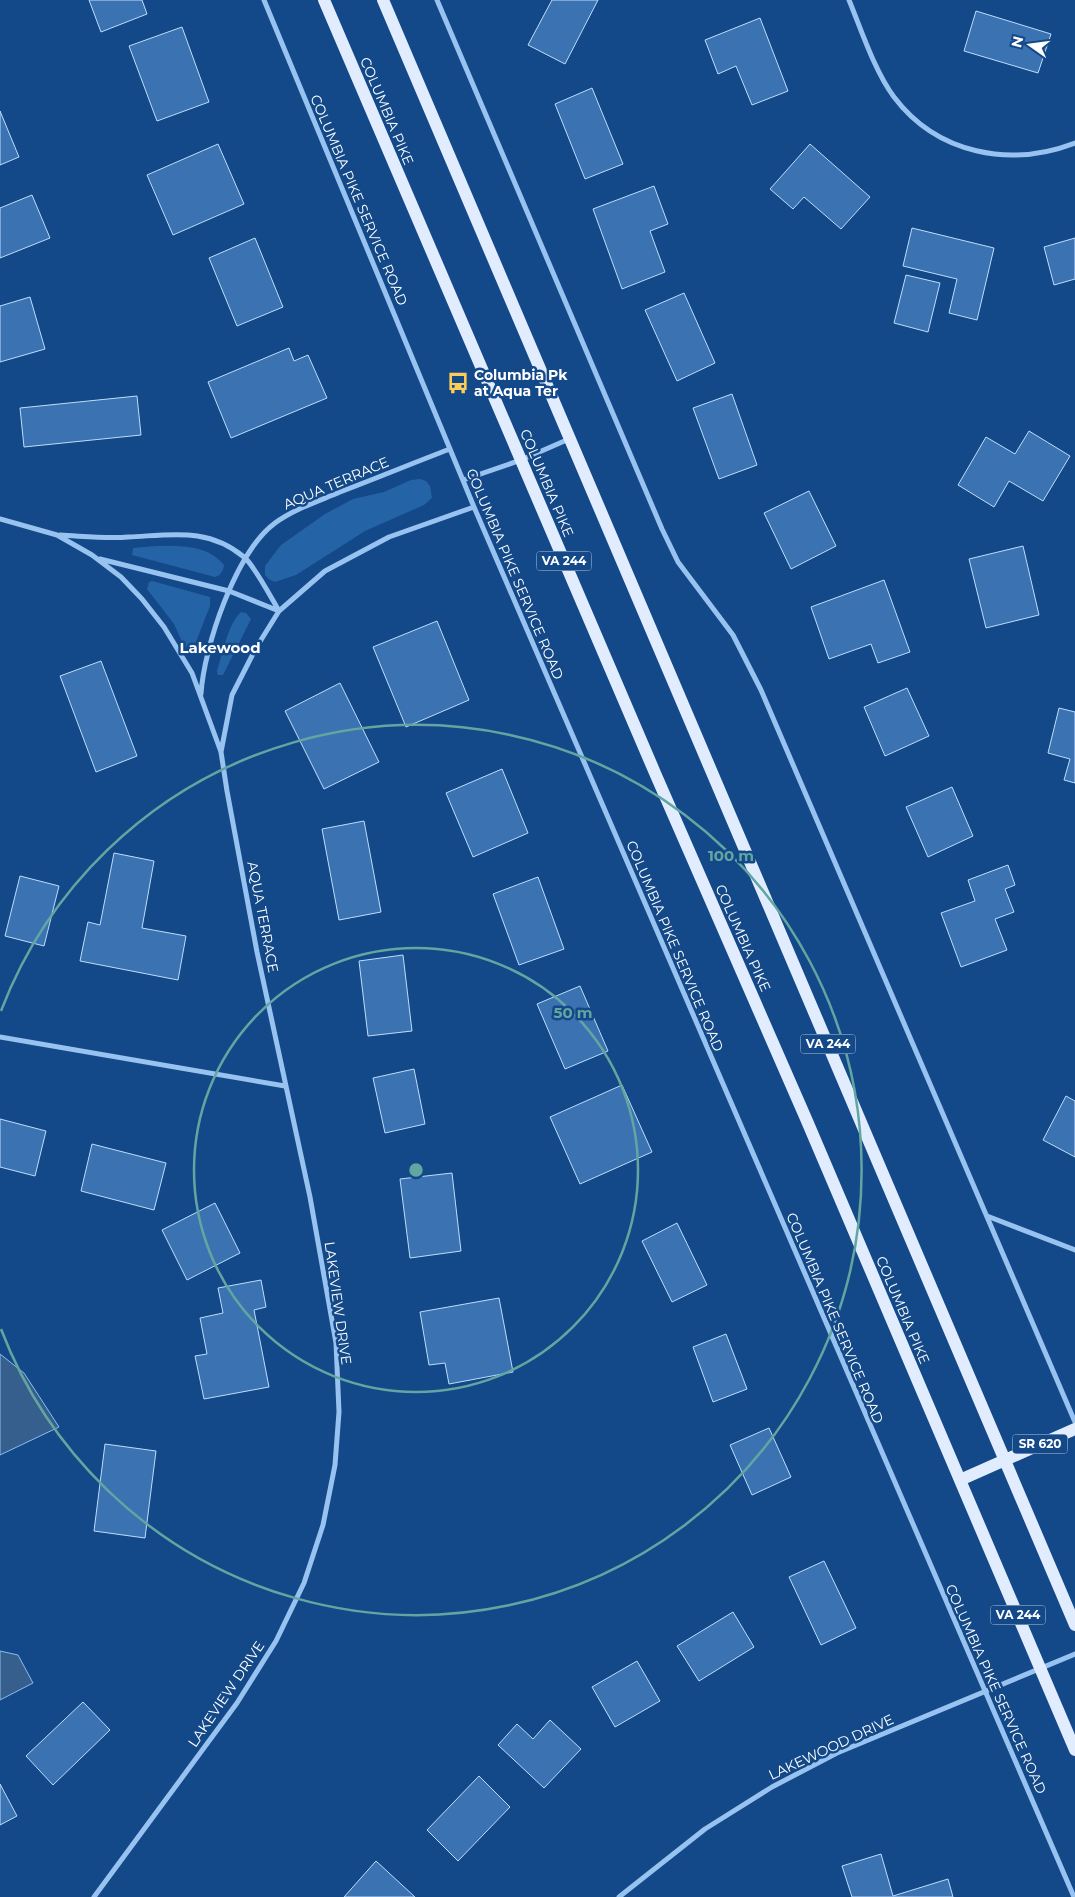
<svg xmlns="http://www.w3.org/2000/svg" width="1075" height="1897" viewBox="0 0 1075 1897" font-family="Montserrat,sans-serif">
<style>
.green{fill:#2563a7}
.water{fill:#365f8e;stroke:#8abdf3}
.building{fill:#3b73b2;stroke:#bfdcfc}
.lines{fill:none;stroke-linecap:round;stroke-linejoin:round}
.minor{stroke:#98c2f0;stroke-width:5}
.primary{stroke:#e1edff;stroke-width:12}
.ring{fill:none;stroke:#63a6a1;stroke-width:2.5}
.labels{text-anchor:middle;stroke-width:5;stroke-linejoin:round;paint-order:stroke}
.shield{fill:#134988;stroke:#b8c8db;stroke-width:1}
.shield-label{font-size:12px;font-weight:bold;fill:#fff}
.street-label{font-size:14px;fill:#fff;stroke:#134988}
.poi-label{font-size:14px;font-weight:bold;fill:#fff;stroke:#134988;text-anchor:start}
.neighbourhood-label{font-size:15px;font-weight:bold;fill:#fff;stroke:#134988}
.centre{fill:#63a6a1;stroke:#134988;stroke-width:2.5}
.ring-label{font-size:15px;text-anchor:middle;font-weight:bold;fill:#63a6a1;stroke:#134988;stroke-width:5;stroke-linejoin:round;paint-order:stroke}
</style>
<rect width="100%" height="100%" fill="#134988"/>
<!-- green -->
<path class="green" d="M420 479 426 481 430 486 432 498 424 505 365 531 296 575 275 582 270 580 265 575V566L281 545 325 514 353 499 384 492 411 480Z
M156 546C180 546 207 544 224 565 223 571 221 575 215 577L132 555 133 548Z
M152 581 210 597V606L194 647 191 649 184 646 174 624 147 589 149 582Z
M241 612 246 613 251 619 223 675H218L217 671C223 653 227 626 241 612Z"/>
<!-- water -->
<path class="water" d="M0 1354 24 1373 59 1427 0 1455Z
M0 1651 18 1655 33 1683 0 1700Z"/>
<!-- building -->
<path class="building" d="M89 0H142L147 14 101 32Z
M552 0H598L565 64 528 45Z
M976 11 1051 34 1038 73 964 51Z
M760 18 788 91 752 105 736 66 718 74 705 40Z
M182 27 209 102 157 121 129 46Z
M592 88 623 164 585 179 555 104Z
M0 111 19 157 0 165Z
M218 144 244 204 173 235 147 175Z
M810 144 870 197 841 229 804 197 793 209 770 189Z
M654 186 668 224 650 231 665 272 622 289 593 209Z
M32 195 50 238 0 258V208Z
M912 228 994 248 977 320 949 313 957 279 903 266Z
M255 238 283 307 237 326 209 258Z
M1075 238V279L1054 285 1044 247Z
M906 275 940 283 928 332 894 323Z
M684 293 715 363 677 381 645 310Z
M30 297 45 349 0 362V306Z
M289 348 294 361 308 355 327 398 231 438 208 382Z
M732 394 757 465 719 479 693 408Z
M137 396 141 435 24 447 20 408Z
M1029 431 1070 456 1043 501 1009 481 994 507 958 485 986 437 1015 454Z
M809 491 836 546 791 569 764 513Z
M1023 546 1039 615 986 628 969 559Z
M884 580 910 652 878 663 871 644 829 659 811 607Z
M437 621 469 700 406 727 373 647Z
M101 661 137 756 96 772 60 676Z
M340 683 379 762 324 789 285 711Z
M907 688 929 736 885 756 864 707Z
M1059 708 1075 712V783L1064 780 1070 759 1048 753Z
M502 769 528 833 473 857 446 793Z
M952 787 973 836 928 857 906 807Z
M364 821 381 912 339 920 322 829Z
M114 853 154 861 142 928 186 936 178 980 80 961 88 922 100 925Z
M1008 865 1015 885 1005 889 1014 912 995 919 1007 950 961 967 941 913 975 901 968 880Z
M20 876 59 886 44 946 5 936Z
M538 877 564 949 519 965 493 894Z
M403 955 412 1031 368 1036 359 961Z
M580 986 608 1051 565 1069 537 1004Z
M414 1069 425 1124 385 1133 373 1078Z
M622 1085 652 1152 580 1184 550 1117Z
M1066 1096 1075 1101V1157L1043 1140Z
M0 1119 46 1131 35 1176 0 1167Z
M92 1144 166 1163 154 1210 81 1191Z
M452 1173 461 1251 410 1258 400 1179Z
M215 1203 240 1253 187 1280 162 1230Z
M677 1223 707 1285 672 1302 642 1241Z
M261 1280 266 1307 254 1310 269 1387 204 1399 195 1356 207 1354 200 1318 223 1313 218 1288Z
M499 1298 513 1372 449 1384 445 1363 429 1365 420 1312Z
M726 1334 747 1389 713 1402 693 1347Z
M769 1428 791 1477 752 1495 730 1445Z
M105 1444 156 1451 145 1538 94 1531Z
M824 1561 856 1628 821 1645 789 1577Z
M733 1612 754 1647 699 1681 677 1646Z
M637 1661 660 1701 615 1727 592 1687Z
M83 1702 110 1730 53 1785 26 1756Z
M550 1720 581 1749 544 1788 498 1745 517 1724 533 1739Z
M479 1776 510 1807 458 1861 427 1830Z
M0 1784 17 1816 0 1825Z
M881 1854 893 1896 948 1879 953 1897H852L842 1866Z
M376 1861 415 1897H344Z"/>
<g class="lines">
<!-- minor -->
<path class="minor" d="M264 0 474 507 1074 1897
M437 0 662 529 678 562 733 635 761 690 1075 1422
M849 0C861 29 875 72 894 97 937 154 1010 168 1075 143
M463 480 521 460 569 439
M0 519 57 535 92 555 121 577 142 599 164 627 192 673 221 752 227 791 257 952 310 1197 336 1343 339 1412 335 1465 323 1525 304 1583 276 1641 237 1703 94 1897
M60 535C82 536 106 539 128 537 172 535 208 527 244 557 254 565 272 599 279 611
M100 559 229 591 279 611
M201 694C204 646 236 552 275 523 294 509 319 501 340 492 377 478 413 463 450 449
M221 752 232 695 256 648 279 611 325 571 389 537 474 507
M0 1037 285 1086
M987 1216 1075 1250
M619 1897 705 1829 772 1787 837 1753 1075 1654"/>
<!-- primary -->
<path class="primary" d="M324 0 655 773 807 1121 1075 1750
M383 0 1075 1625
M960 1480 1075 1429"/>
</g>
<!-- distance rings -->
<g class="ring">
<circle cx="416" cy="1170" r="222"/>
<path d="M1 1011A445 445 0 1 1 1 1329"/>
</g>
<!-- icons -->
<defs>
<g id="bus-bare" transform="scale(1.725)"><path d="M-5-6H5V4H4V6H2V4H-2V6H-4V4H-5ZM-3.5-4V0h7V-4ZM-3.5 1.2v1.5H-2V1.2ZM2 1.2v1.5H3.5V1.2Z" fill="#ffcb57" stroke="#134988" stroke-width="2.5" paint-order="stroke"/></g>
</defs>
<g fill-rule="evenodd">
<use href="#bus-bare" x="458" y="383"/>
</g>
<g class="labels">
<!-- shield labels -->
<g class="shield">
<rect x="536.5" y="551.5" width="55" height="19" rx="4"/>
<rect x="800.5" y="1034.5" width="55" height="19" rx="4"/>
<rect x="1012.5" y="1434.5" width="55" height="19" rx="4"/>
<rect x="990.5" y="1605.5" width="55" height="19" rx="4"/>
</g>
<g class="shield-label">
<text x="564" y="565">VA 244</text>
<text x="828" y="1048">VA 244</text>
<text x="1040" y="1448">SR 620</text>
<text x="1018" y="1619">VA 244</text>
</g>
<!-- street labels -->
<g class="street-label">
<text transform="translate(387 111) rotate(67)" y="5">COLUMBIA PIKE</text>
<text transform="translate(359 200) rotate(67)" y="5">COLUMBIA PIKE SERVICE ROAD</text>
<text transform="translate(336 483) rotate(-23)" y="5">AQUA TERRACE</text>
<text transform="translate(547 483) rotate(67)" y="5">COLUMBIA PIKE</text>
<text transform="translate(515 574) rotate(67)" y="5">COLUMBIA PIKE SERVICE ROAD</text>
<text transform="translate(263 917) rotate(79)" y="5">AQUA TERRACE</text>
<text transform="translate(743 938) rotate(66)" y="5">COLUMBIA PIKE</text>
<text transform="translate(675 946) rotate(67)" y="5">COLUMBIA PIKE SERVICE ROAD</text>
<text transform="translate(338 1303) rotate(82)" y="5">LAKEVIEW DRIVE</text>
<text transform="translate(903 1310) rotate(67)" y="5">COLUMBIA PIKE</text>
<text transform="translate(835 1318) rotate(67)" y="5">COLUMBIA PIKE SERVICE ROAD</text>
<text transform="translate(996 1689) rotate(66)" y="5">COLUMBIA PIKE SERVICE ROAD</text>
<text transform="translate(226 1694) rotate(-56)" y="5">LAKEVIEW DRIVE</text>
<text transform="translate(831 1747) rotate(-25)" y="5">LAKEWOOD DRIVE</text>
</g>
<!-- poi labels -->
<g class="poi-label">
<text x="474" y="380">Columbia Pk<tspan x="474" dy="16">at Aqua Ter</tspan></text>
</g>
<!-- neighbourhood labels -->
<g class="neighbourhood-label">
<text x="220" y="653">Lakewood</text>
</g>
</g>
<circle cx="416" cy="1170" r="8" class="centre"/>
<g class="ring-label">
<text x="731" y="861">100 m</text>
<text x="573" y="1018">50 m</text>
</g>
<!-- north arrow -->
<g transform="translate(1030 45) rotate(284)" stroke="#134988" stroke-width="4" paint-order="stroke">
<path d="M0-4L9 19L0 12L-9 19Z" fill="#ffffff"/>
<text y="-8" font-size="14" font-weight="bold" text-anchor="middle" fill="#ffffff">N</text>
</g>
</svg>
